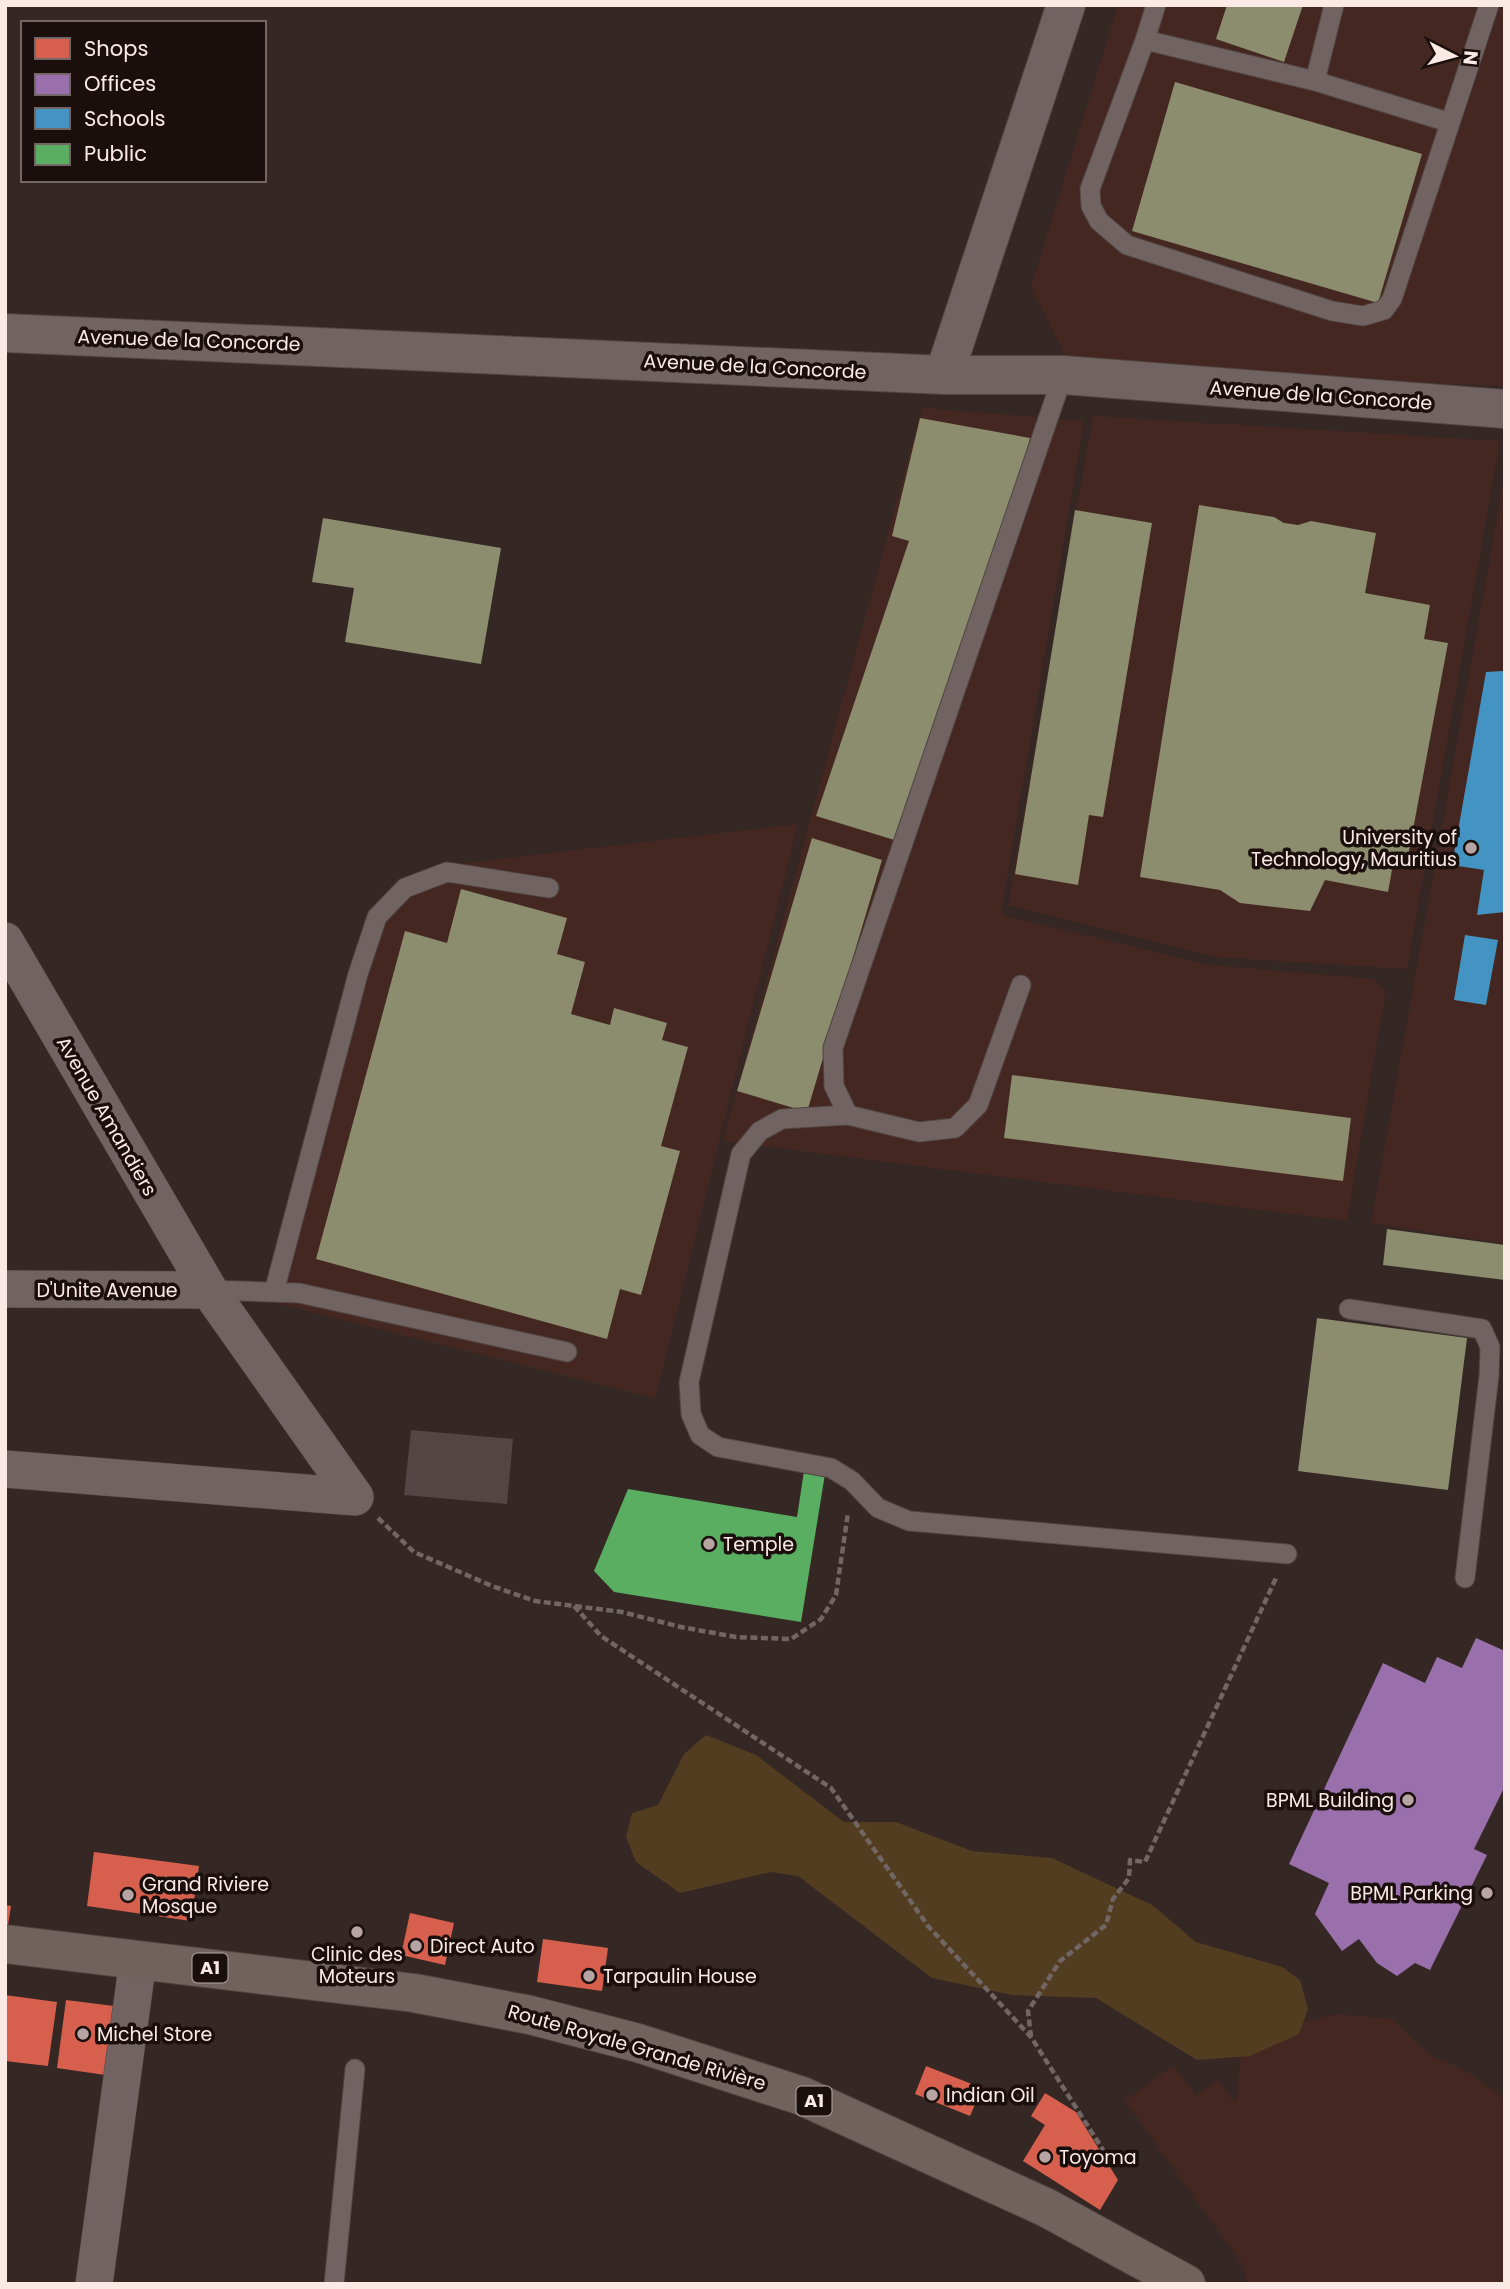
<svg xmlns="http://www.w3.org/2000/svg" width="1510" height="2289" viewBox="0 0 1510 2289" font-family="Poppins,sans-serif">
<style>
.built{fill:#452721}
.green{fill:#533d21}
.shops{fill:#d6604d}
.offices{fill:#9970ab}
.schools{fill:#4393c3}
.public{fill:#5aae61}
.industry{fill:#8c8c6e}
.building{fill:#544444}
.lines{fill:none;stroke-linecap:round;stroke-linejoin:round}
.service-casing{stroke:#514441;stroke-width:21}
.minor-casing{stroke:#514441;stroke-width:38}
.tertiary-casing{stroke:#514441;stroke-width:40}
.primary-casing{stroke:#514441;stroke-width:40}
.path{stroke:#716664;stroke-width:4.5;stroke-dasharray:7 3.5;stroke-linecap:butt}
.service{stroke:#706361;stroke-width:19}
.minor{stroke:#706361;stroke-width:37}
.tertiary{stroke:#706361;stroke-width:38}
.primary{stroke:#71625e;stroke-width:38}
.poi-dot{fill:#b6a5a2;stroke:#1a0f0d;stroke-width:2.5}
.labels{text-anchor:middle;stroke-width:7;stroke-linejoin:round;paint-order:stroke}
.shield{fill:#1a0f0d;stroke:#b8a8a5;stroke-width:2}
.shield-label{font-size:18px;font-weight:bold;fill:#fbe9e6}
.street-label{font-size:19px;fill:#fbe9e6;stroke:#1a0f0d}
.poi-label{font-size:19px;fill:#fbe9e6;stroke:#1a0f0d;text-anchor:start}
</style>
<rect width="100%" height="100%" fill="#352724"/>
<!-- built -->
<path class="built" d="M1118 5H1505L1503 386 1071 366 1031 287Z
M922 408 1084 421 1001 915 1210 965 1373 979 1386 990 1347 1221 723 1141Z
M1093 416 1500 441 1407 969 1215 957 1008 905Z
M1505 473V1244L1371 1223Z
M798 824 655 1398 276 1303 373 914 424 868Z
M1337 2014 1392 2019 1428 2054 1468 2072 1505 2099V2284H1247L1242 2264 1125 2101 1174 2065 1196 2096 1218 2080 1236 2104 1243 2036Z"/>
<!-- green -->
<path class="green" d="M706 1735 756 1755 844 1822H896L972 1851 1052 1858 1152 1905 1196 1942 1282 1967 1300 1980 1308 2009 1299 2034 1250 2056 1197 2060 1096 1998 1012 1995 932 1978 798 1876 771 1872 680 1893 636 1862 626 1837 632 1813 658 1805 684 1754Z"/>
<!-- shops -->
<path class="shops" d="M94 1852 199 1866 191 1921 87 1906Z
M5 1905 11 1906 7 1932H5Z
M410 1913 454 1923 445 1965 401 1955Z
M543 1939 608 1948 602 1991 537 1982Z
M5 1995 57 2002 48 2066 5 2061Z
M66 2000 122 2007 112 2076 57 2068Z
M926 2066 982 2088 970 2116 915 2094Z
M1045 2093 1076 2112 1118 2180 1100 2210 1023 2161 1045 2125 1031 2116Z"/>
<!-- offices -->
<path class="offices" d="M1476 1638 1505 1651V1786L1474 1849 1487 1855 1430 1970 1415 1963 1397 1976 1377 1963 1359 1939 1342 1951 1315 1914 1329 1883 1289 1864 1383 1663 1425 1683 1437 1657 1462 1668Z"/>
<!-- schools -->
<path class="schools" d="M1502 671 1505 672V912L1477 915 1484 870 1452 865 1486 672Z
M1465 935 1498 940 1486 1005 1454 1000Z"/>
<!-- public -->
<path class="public" d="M804 1471 825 1474 801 1622 614 1592 594 1571 628 1489 797 1517Z"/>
<!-- industry -->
<path class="industry" d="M1227 5H1303L1284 62 1216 39Z
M1175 82 1422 154 1378 303 1132 231Z
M920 418 1030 438 998 566 901 842 816 816 909 541 892 536Z
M1199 505 1274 517 1284 523 1298 525 1311 521 1376 533 1365 593 1430 605 1424 639 1448 643 1406 867 1393 864 1388 892 1325 880 1310 911 1240 903 1220 890 1140 877Z
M1075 510 1152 523 1103 817 1089 815 1078 885 1015 874Z
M323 518 501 548 481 664 345 642 354 588 312 582Z
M812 838 882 860 807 1112 737 1091Z
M461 889 567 918 557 954 585 962 571 1014 610 1025 614 1008 667 1023 662 1040 688 1047 661 1146 680 1151 641 1295 620 1289 607 1339 316 1259 405 931 447 943Z
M1012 1075 1351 1118 1343 1181 1004 1138Z
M1387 1229 1505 1245V1280L1383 1265Z
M1317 1318 1467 1338 1448 1490 1298 1471Z"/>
<!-- building -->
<path class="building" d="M411 1430 513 1439 507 1504 404 1495Z"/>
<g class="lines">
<!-- service casing -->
<g class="service-casing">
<path id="service" d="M1156 5 1145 40 1090 189 1091 206 1099 221 1127 245 1332 311 1363 316 1384 310 1392 299 1489 5
M1334 5 1315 81 1448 122
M1145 40 1315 81
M1021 985 978 1105 955 1128 919 1132 848 1115 834 1086 833 1048 1063 375
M848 1115 782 1119 760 1131 741 1154 689 1382 691 1414 700 1435 718 1447 831 1468 852 1481 878 1508 909 1521 1287 1554
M209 1290 299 1293 567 1352
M274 1292 358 974 377 917 405 888 447 872 549 888
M1349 1309 1482 1329 1490 1347 1489 1376 1465 1578
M334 2284 355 2069"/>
</g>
<!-- minor casing -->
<g class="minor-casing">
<path id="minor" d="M5 941 209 1290 355 1497
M5 1289 209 1290
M5 1469 355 1497
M94 2284 138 1960"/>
</g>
<!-- tertiary casing -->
<g class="tertiary-casing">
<path id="tertiary" d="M5 333 944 375H1063L1505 409
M944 375 1066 5"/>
</g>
<!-- primary casing -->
<g class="primary-casing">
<path id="primary" d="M5 1944 414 1993 530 2015 638 2043 802 2096 1047 2208 1186 2284"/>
</g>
<!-- path -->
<path class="path" d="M378 1518 414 1552 492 1586 535 1601 622 1612 681 1627 736 1637 791 1639 821 1619 836 1595 848 1513
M574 1606 601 1636 831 1788 928 1926 1031 2037 1112 2164
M1031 2037 1028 2011 1060 1961 1106 1925 1113 1899 1129 1878 1130 1860 1145 1862 1276 1578"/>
<!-- service -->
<use href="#service" class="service"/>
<!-- minor -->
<use href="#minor" class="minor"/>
<!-- tertiary -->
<use href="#tertiary" class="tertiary"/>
<!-- primary -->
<use href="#primary" class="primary"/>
</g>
<!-- markers -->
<g class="poi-dot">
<circle cx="1471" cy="848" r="7"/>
<circle cx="709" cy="1544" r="7"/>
<circle cx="1408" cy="1800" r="7"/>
<circle cx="1487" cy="1893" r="7"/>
<circle cx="128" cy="1895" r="7"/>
<circle cx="357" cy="1932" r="7"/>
<circle cx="416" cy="1946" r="7"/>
<circle cx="589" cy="1976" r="7"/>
<circle cx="83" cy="2034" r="7"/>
<circle cx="932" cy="2095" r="7"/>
<circle cx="1045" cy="2157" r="7"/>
</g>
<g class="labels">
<!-- shield labels -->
<g class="shield">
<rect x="192.5" y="1953.5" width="35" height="29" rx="5"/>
<rect x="796.5" y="2086.5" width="35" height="29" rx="5"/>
</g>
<g class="shield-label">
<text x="210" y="1974">A1</text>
<text x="814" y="2107">A1</text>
</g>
<!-- street labels -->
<g class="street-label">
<text transform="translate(189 340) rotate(2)" y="7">Avenue de la Concorde</text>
<text transform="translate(755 366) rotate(3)" y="7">Avenue de la Concorde</text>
<text transform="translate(1321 395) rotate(4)" y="7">Avenue de la Concorde</text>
<text transform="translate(107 1116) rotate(60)" y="7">Avenue Amandiers</text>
<text x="107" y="1297">D'Unite Avenue</text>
<text transform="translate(637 2047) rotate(16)" y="7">Route Royale Grande Rivière</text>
</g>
<!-- poi labels -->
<g class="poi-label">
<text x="1457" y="844" text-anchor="end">University of<tspan x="1457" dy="22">Technology, Mauritius</tspan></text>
<text x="723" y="1551">Temple</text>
<text x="1394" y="1807" text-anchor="end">BPML Building</text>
<text x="142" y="1891">Grand Riviere<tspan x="142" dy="22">Mosque</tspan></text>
<text x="1473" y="1900" text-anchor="end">BPML Parking</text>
<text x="430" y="1953">Direct Auto</text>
<text x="357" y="1961" text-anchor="middle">Clinic des<tspan x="357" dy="22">Moteurs</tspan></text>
<text x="603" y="1983">Tarpaulin House</text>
<text x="97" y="2041">Michel Store</text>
<text x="946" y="2102">Indian Oil</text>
<text x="1059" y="2164">Toyoma</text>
</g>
</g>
<!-- border -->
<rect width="1510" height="2289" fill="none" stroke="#fbe9e6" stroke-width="14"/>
<!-- legend -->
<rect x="21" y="21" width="245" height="161" fill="#1a0f0d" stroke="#746664" stroke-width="2"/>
<rect x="35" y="38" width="35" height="21" fill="#d6604d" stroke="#746664" stroke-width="2"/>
<text x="84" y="56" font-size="21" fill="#fbe9e6">Shops</text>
<rect x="35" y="74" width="35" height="21" fill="#9970ab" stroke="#746664" stroke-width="2"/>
<text x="84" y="91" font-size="21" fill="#fbe9e6">Offices</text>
<rect x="35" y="108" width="35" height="21" fill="#4393c3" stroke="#746664" stroke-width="2"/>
<text x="84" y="126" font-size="21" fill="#fbe9e6">Schools</text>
<rect x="35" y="144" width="35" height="21" fill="#5aae61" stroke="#746664" stroke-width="2"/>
<text x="84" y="161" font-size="21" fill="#fbe9e6">Public</text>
<!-- north arrow -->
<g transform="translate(1454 56) rotate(96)" stroke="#1a0f0d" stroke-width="5" paint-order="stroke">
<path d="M0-5L12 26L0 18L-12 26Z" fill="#fbe9e6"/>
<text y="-10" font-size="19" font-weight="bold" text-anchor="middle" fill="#fbe9e6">N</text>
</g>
</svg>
